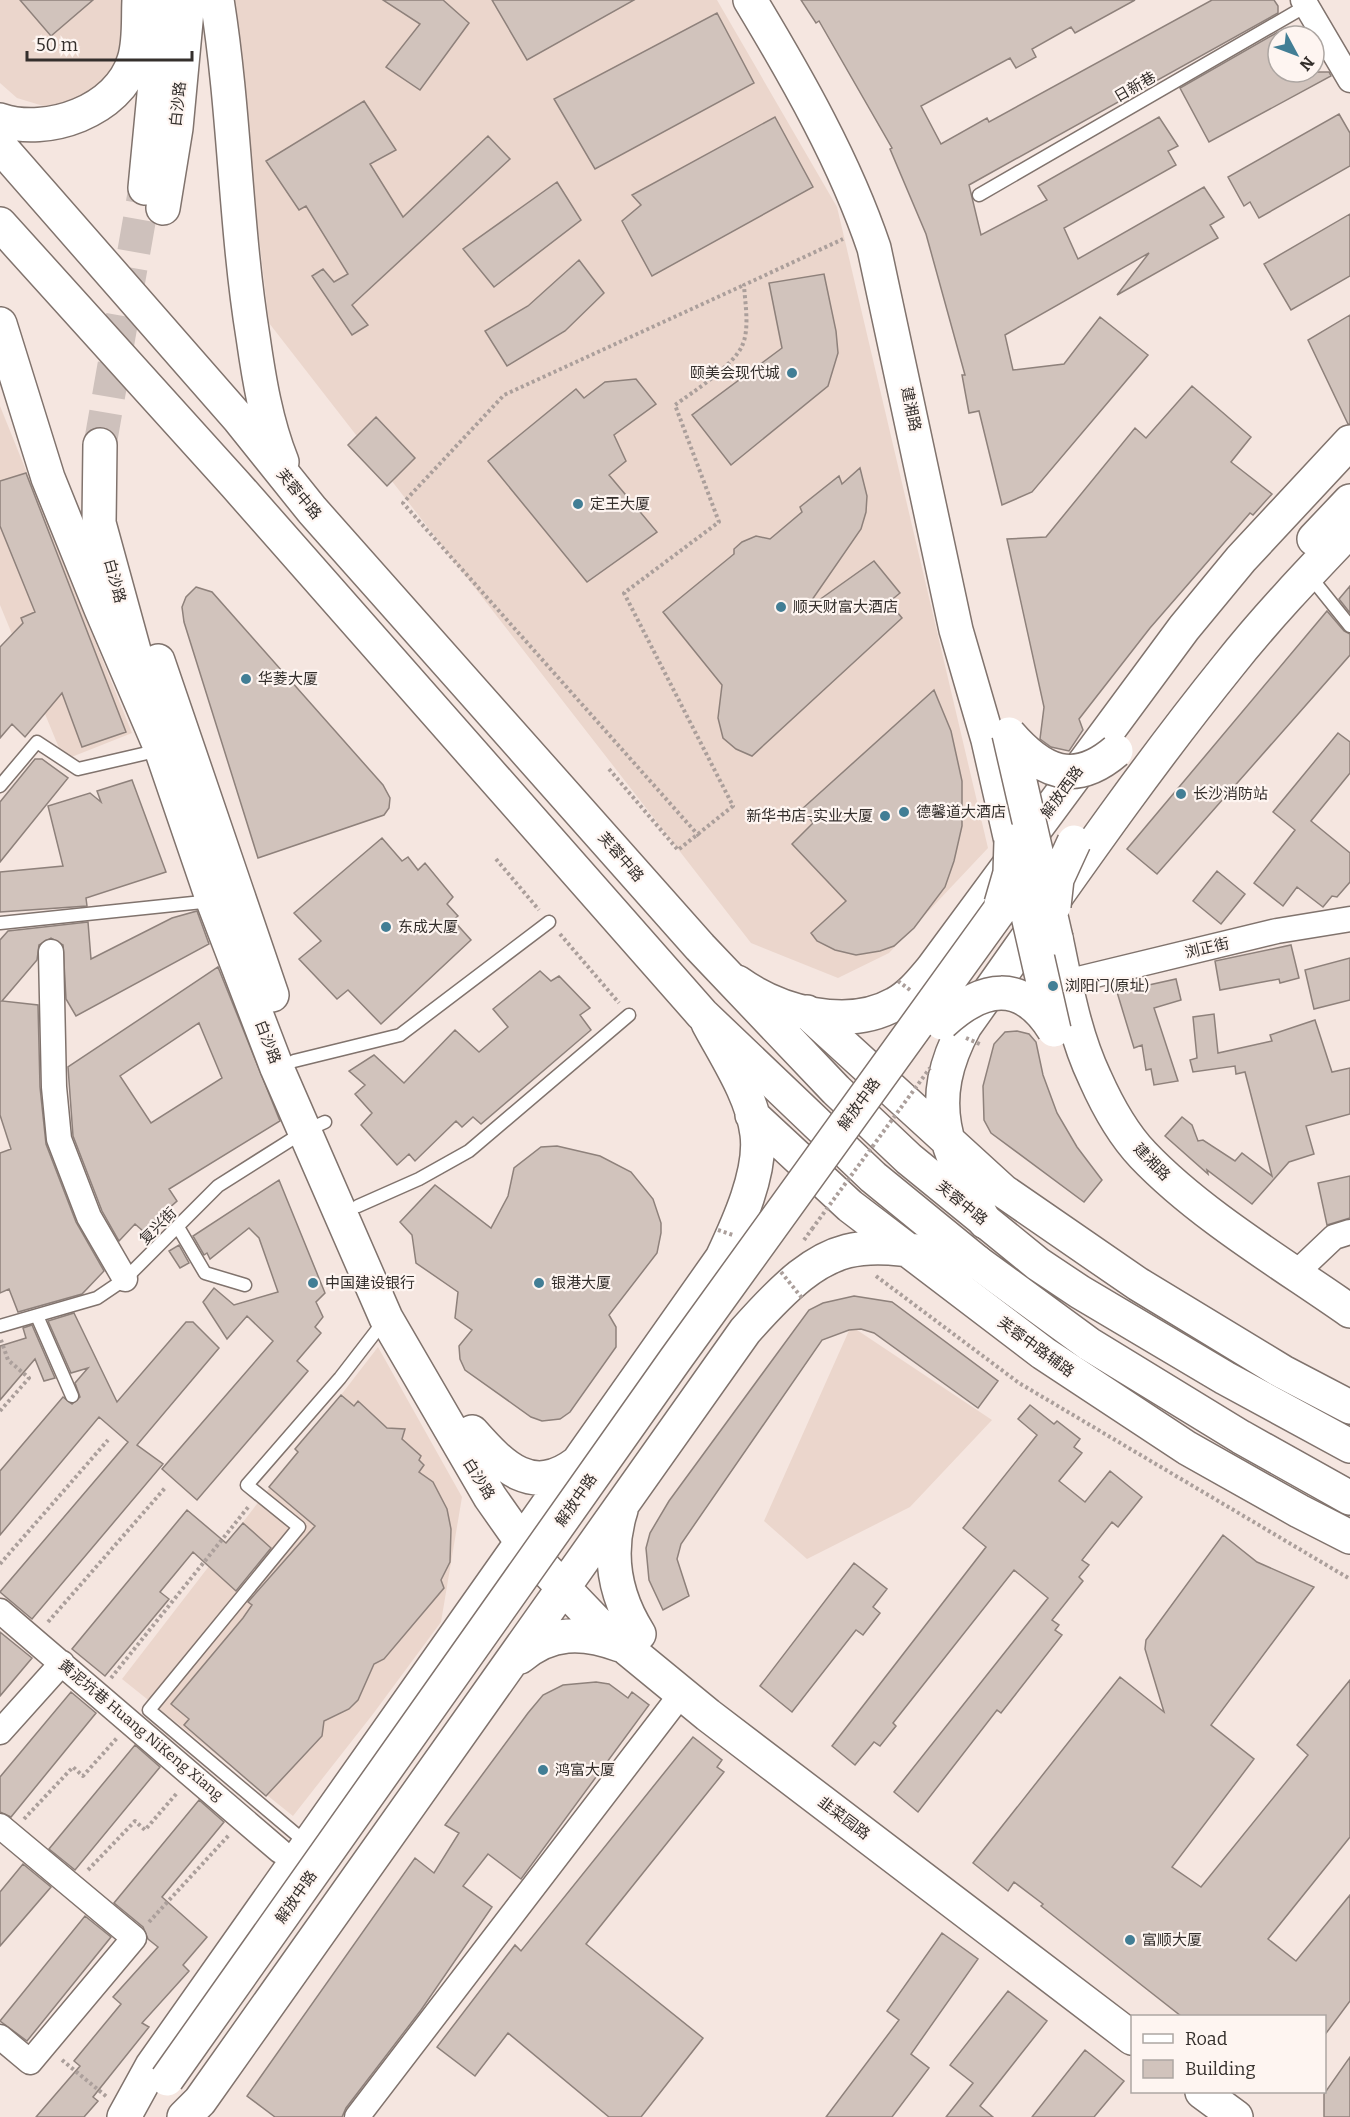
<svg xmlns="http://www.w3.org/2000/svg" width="1350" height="2117" viewBox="0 0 1350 2117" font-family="Bitter,'Noto Sans SC',serif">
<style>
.built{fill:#ebd6cc}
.building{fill:#d1c3bc;stroke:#8e817b;stroke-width:1.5;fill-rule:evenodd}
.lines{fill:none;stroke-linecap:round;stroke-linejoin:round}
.secondary-tunnel{stroke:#cec1bc;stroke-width:33;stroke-dasharray:33 16;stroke-linecap:butt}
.lane-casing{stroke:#80736d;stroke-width:15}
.street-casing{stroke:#80736d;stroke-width:27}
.secondary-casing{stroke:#80736d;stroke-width:36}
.primary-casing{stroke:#80736d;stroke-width:36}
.path{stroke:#ab9f9b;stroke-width:4;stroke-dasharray:3 3;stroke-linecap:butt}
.lane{stroke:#fff;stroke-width:12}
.street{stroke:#fff;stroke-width:24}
.secondary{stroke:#fff;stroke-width:33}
.primary{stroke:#fff;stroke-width:33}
.secondary-bridge-casing{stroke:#80736d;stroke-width:36;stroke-linecap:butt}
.path-bridge{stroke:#ab9f9b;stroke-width:4;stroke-dasharray:3 3;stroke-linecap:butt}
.secondary-bridge{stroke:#fff;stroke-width:33}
.poi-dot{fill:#427e95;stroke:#fef5f1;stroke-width:2}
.labels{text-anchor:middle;stroke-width:4.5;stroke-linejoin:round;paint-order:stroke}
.street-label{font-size:15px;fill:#342f2c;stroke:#fef5f1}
.poi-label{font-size:15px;fill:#342f2c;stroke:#fef5f1;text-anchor:start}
</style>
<rect width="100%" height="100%" fill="#f5e6e0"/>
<!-- built -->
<path class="built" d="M0 0H129L119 68 92 94 50 108 17 98 0 83Z
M231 0H717L837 207 988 848 889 953 838 978 751 943 269 323Z
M0 406 132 733 64 760 0 605Z
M851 1326 992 1420 910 1507 807 1559 764 1521Z
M378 1347 462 1497 441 1622 373 1714 293 1816 122 1679Z"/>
<!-- building -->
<path class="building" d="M20 0H93L51 36Z
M383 0H443L469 23 420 90 386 67 420 24Z
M492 0H634L527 60Z
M801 0H1135L1075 33 1071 27 1032 49 1036 57 1016 68 1010 58 921 106 941 144 987 118 989 122 1212 0H1274L1278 6V13L969 185 981 235 1047 200 1038 186 1159 117 1178 146 1168 151 1176 165 1064 228 1078 259 1204 187 1224 217 1210 225 1218 238 1117 295 1149 253 1005 335 1013 370 1064 364 1100 317 1148 355 1032 492 1002 505 979 411 969 413 962 375H965L926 234 890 149 892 148 819 21 816 23Z
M717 13 754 83 595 169 554 99Z
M1278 32V72H1329L1331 76 1209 142 1180 88Z
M364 101 396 150 370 164 403 217 488 136 510 159 352 305 368 325 352 335 312 276 323 269 334 282 348 274 306 206 299 210 266 161Z
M1339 114 1350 133V166L1259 218 1250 202 1244 206 1228 177Z
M775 117 813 187 652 276 622 221 641 205 632 195Z
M557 182 581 220 494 287 463 249Z
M1350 214V276L1291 310 1264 264Z
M579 260 604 293 565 331 507 366 485 331 528 306Z
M824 274 836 331 838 353 828 386 731 465 692 415 782 348 769 283Z
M1350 315V424H1348L1308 340Z
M636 379 656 404 614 435 626 461 609 475 657 532 587 582 488 461 576 389 584 398 605 382Z
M1192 386 1251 437 1231 462 1272 494 1253 515 1250 513 1150 628 1079 719 1083 730 1069 751 1051 747 1040 739 1044 707 1007 539 1046 537 1135 428 1146 438Z
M376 417 415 458 387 486 348 445Z
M860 468 867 496 866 512 861 529 805 610 874 561 900 593 889 602 902 618 752 756 736 749 723 738 718 718 722 685 663 612 734 554V549L742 542 756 536 770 539 802 512 800 507 839 476 842 484Z
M26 473 126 732 82 747 62 693 25 737 12 724 0 738V647L23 623 21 618 35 612 0 526V481Z
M1350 586V613L1339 599Z
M196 587 212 592 383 785 390 798 389 808 384 815 258 858 184 622 182 607 186 597Z
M1327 611 1344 631 1350 634V655L1157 874 1127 849Z
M934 690 951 731 962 781V826L954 861 945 887 914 928 894 946 880 951 856 955 835 950 817 941 811 933 846 901 792 844 813 823 802 809Z
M1338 733 1350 742V773L1311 821 1350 853V882L1337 897 1332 896 1323 907 1297 887 1283 906 1254 883 1295 830 1273 812Z
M35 759H42L68 778 0 862V802Z
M132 780 166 872 86 898 87 906 0 912V872L63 866 48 806 90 793 101 802 97 791Z
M382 838 402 861 408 857 418 870 425 863 453 897 447 904 458 916 453 920 471 940 381 1024 348 990 337 999 299 959 321 941 294 913Z
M1217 871 1245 894 1221 924 1193 901Z
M197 911 209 944 76 1016 66 999 63 945 51 938 39 945 37 960 2 1001 38 1005 40 1087 46 1144 76 1222 104 1271 82 1294 18 1312 9 1289 0 1293V1153L11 1149 0 1115V940L8 931 88 922 91 959 172 918Z
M1291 945 1299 978 1280 983 1279 979 1220 990 1215 961Z
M1350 958V1000L1314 1009 1305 970Z
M218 967 280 1121 169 1189 177 1201 143 1231 135 1224 119 1241 102 1211 73 1136 68 1067ZM199 1023 222 1078 151 1123 120 1076Z
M540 971 551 981 559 976 590 1008 580 1015 591 1030 481 1124 473 1117 462 1127 456 1121 415 1161 409 1154 397 1165 361 1125 372 1113 355 1094 365 1085 349 1071 374 1055 404 1083 455 1030 479 1052 508 1027 493 1009Z
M1176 979 1181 1000 1154 1008 1178 1081 1154 1085 1151 1069 1146 1070 1142 1045 1134 1048 1117 992Z
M1214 1014 1218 1053 1272 1041 1270 1035 1315 1020 1332 1072 1350 1068V1114L1306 1126 1314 1154 1289 1162 1252 1204 1207 1170 1208 1174 1165 1136 1182 1117 1192 1125 1198 1141 1203 1140 1235 1161 1242 1153 1272 1176 1245 1072 1236 1074 1235 1066 1193 1072 1190 1060 1197 1058 1193 1017Z
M1017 1031 1029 1034 1036 1042 1043 1075 1057 1113 1077 1147 1102 1180 1084 1202 991 1133 984 1120 983 1086 994 1044 1005 1032Z
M557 1146 600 1156 631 1172 653 1199 661 1223V1233L657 1253 609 1315 616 1327V1347L570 1412 560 1419 542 1421 531 1417 465 1370 460 1359 459 1346 472 1330 455 1318 458 1292 416 1263 412 1235 400 1222 435 1185 491 1228 508 1196 514 1168 541 1147Z
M1350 1176V1218L1327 1225 1318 1183Z
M279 1180 325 1293 316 1302 323 1317 315 1327 321 1333 297 1361 308 1371 197 1500 162 1469 273 1341 247 1316 227 1339 203 1302 214 1288 234 1305 278 1292 259 1238 249 1228 210 1259 207 1253 204 1255 193 1236Z
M179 1245 189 1263 180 1268 169 1251Z
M854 1296 892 1302 998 1381 978 1408 874 1333 861 1329 849 1330 822 1340 681 1544 677 1559 689 1596 663 1610 649 1580 646 1548 650 1533 669 1501 809 1310 823 1303Z
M74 1313 117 1402 186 1322H193L219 1348 137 1445 163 1464 32 1619 0 1592 128 1442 99 1417 0 1535V1471L63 1397 72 1404 80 1397 75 1383 88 1368 71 1373 48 1321Z
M32 1325 55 1378 44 1381 35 1359 0 1400V1346L26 1338 23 1328Z
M341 1395 354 1406 358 1401 387 1428 405 1429 402 1439 421 1456 419 1460 424 1465 419 1472 433 1482 447 1509 451 1529 450 1562 441 1580 444 1588 384 1659 374 1664 358 1700 349 1709 324 1721 322 1736 266 1796 184 1725 189 1719 171 1704 243 1618 252 1605 248 1602 315 1526 269 1487 298 1452 295 1449Z
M1030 1405 1054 1424 1057 1421 1080 1439 1074 1447 1082 1453 1059 1481 1085 1502 1110 1471 1142 1497 1118 1527 1112 1522 1082 1560 1089 1565 1079 1577 1083 1581 1052 1620 1059 1625 1055 1630 1062 1635 1001 1713 997 1710 918 1812 894 1792 1048 1598 1014 1570 893 1723 896 1726 880 1746 874 1742 855 1765 832 1746 986 1547 963 1528 1037 1435 1018 1419Z
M187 1510 226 1543 243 1523 271 1548 236 1591 193 1552 160 1592 169 1599 105 1676 72 1649Z
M1223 1535 1257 1562 1314 1587 1211 1725 1254 1759 1172 1867 1201 1887 1308 1755 1297 1745 1350 1680V1837L1268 1939 1296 1961 1350 1895V2001L1324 2036V2016H1181L1041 1906 1043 1904 1014 1882 1008 1891 973 1863 1120 1677 1164 1712 1145 1649 1146 1640Z
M854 1563 887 1589 873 1607 880 1613 863 1635 856 1630 792 1712 760 1686Z
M0 1632 32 1658 0 1696Z
M596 1682 609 1684 628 1698 632 1692 649 1705 521 1879 488 1854 463 1886 492 1907 421 2010 346 2108 342 2117H275L247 2096 415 1858 434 1873 459 1833 445 1825 528 1713 543 1695 563 1685Z
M71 1692 96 1713 11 1817 0 1812V1777Z
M693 1737 722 1760 717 1767 724 1772 586 1944 703 2038 641 2117H609L508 2033 475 2076 437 2047 515 1945 521 1951Z
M135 1745 160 1767 75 1870 49 1849Z
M199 1800 224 1822 162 1897 207 1937 183 1965 189 1971 142 2023 149 2027 93 2097 98 2101 84 2117H36L80 2066 74 2061 121 2004 113 1997 158 1947 148 1939 143 1927 114 1903Z
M23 1864 51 1887 0 1946V1892Z
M85 1916 111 1937 27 2041 0 2021Z
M942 1933 978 1959 911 2054 929 2068 892 2117H826L899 2020 887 2011Z
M1008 1991 1047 2021 980 2106 993 2117H946L973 2083 950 2065Z
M1085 2050 1124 2081 1094 2117H1032Z
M1350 2057V2117H1324V2094Z"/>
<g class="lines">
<!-- secondary-tunnel -->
<path class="secondary-tunnel" d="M100 445 145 188"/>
<!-- lane casing -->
<g class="lane-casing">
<path id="lane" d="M979 195 1306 6
M1309 575 1350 626
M0 786 37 742 78 769 160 750
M0 923 212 901
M294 1061 400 1035 549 922
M358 1206 419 1179 469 1151 629 1015
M178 1227 205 1273 245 1285
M37 1316 72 1396
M0 1326 97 1298 125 1279 218 1186 305 1131 325 1122
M297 1835 149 1710 299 1527 247 1485 340 1378 384 1321"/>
</g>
<!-- street casing -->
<g class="street-casing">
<path id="street" d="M1303 0 1350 80
M51 952 54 1087 59 1139 89 1217 125 1279
M1066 982 1277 931 1350 919
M1296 1273 1334 1237 1350 1232
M0 1611 280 1851
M0 1732 62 1663
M0 1826 134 1938 30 2062 0 2037
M357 2117 682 1693"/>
</g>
<!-- secondary casing -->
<g class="secondary-casing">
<path id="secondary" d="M750 0C797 78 845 162 874 248L956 630 988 740 1011 841
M145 188 163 0
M163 208 176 128 188 0
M100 445 99 523 161 749 213 901 277 1068 386 1318 490 1497 528 1551 602 1628 708 1715 1132 2038
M1314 539 1350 501
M158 661 272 995
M1056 938C1066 985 1074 1034 1095 1078 1107 1105 1122 1133 1143 1155 1199 1214 1283 1264 1350 1311
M737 982C779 1012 847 1031 895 1004 910 996 921 982 932 969L1184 628 1241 559 1350 442
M807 1012 1003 1191 1138 1284 1283 1372 1350 1407
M752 1115 850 1206 1043 1353 1187 1448 1299 1511 1350 1537
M985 1222C946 1150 923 1103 965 1026 1051 905 1135 781 1228 666 1266 618 1308 574 1350 530
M472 1432C503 1467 532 1497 577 1463
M621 1510C607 1554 615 1596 639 1634
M520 1657C550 1631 583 1631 620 1645
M1202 2092 1236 2117
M124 2117 152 2066 722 1258C738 1224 762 1172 757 1134 752 1095 726 1057 708 1023
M184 2117 200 2101 745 1331C831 1234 854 1238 977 1262"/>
</g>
<!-- primary casing -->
<g class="primary-casing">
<path id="primary" d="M217 0C235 112 235 225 253 337 259 379 266 422 282 462
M0 120C47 136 119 111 134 60 140 42 138 19 139 0
M0 146 239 419 312 510 700 947 836 1090 909 1159 1038 1264 1080 1292 1225 1378 1350 1446
M0 224 235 484 702 1014 873 1177 977 1262 1089 1344 1241 1437 1350 1498
M0 324 48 478 101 609 161 749"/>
</g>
<!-- path -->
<path class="path" d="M609 769 678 850 733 806 624 593 719 522 675 405C693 392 733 366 742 346 750 329 745 303 744 285L843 239
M699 836 403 503 504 395 744 285
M496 859 539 910
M560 934 619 1003
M804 1240 812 1229
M876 1276 1019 1383 1350 1579
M0 1411 29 1378 8 1360 1 1340
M0 1564 108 1440
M48 1622 165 1488
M111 1678 249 1506
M24 1819 73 1767 83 1776 117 1738
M88 1870 135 1821 145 1830 177 1793
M149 1922 229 1835
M62 2060 107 2097"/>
<!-- lane -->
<use href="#lane" class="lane"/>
<!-- street -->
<use href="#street" class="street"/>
<!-- secondary -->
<use href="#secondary" class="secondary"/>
<!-- primary -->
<use href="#primary" class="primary"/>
<!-- secondary-bridge casing -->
<g class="secondary-bridge-casing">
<path id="secondary-bridge" d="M1009 734 1056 938
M1009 734C1042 772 1074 787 1116 751
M1001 904 1010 873 1011 841
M1054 906 1057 879 1074 842
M1026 907 1054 1030
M942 1023C982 986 1022 978 1054 1030
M167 2079 675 1360 1020 882"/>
</g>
<!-- path-bridge -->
<path class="path-bridge" d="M898 981 910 990
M966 1038 982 1045
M812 1229 930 1068
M718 1230 733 1235
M781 1272 802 1298"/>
<!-- secondary-bridge -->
<use href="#secondary-bridge" class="secondary-bridge"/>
</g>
<!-- markers -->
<g class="poi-dot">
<circle cx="792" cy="373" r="6"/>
<circle cx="578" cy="504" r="6"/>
<circle cx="781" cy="607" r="6"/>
<circle cx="246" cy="679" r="6"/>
<circle cx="1181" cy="794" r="6"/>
<circle cx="904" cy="812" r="6"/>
<circle cx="885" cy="816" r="6"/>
<circle cx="386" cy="927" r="6"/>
<circle cx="1053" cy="986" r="6"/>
<circle cx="313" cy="1283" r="6"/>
<circle cx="539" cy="1283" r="6"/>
<circle cx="543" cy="1770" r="6"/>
<circle cx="1130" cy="1940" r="6"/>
</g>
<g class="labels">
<!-- street labels -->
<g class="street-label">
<text transform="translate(1135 87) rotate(-30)" y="5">日新巷</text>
<text transform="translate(178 104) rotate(-84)" y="5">白沙路</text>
<text transform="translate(911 409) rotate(78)" y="5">建湘路</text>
<text transform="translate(299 494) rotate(50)" y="5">芙蓉中路</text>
<text transform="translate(115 581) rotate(75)" y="5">白沙路</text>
<text transform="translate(1062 792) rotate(-54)" y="5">解放西路</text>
<text transform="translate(621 857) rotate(49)" y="5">芙蓉中路</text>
<text transform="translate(1207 948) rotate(-13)" y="5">浏正街</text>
<text transform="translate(268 1042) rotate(69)" y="5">白沙路</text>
<text transform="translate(859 1104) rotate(-54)" y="5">解放中路</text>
<text transform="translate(1152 1162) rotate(46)" y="5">建湘路</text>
<text transform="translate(962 1203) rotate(39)" y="5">芙蓉中路</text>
<text transform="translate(158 1226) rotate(-45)" y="5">复兴街</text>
<text transform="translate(1036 1347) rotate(36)" y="5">芙蓉中路辅路</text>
<text transform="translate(479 1479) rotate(58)" y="5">白沙路</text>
<text transform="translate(576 1500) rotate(-55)" y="5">解放中路</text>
<text transform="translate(141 1730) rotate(40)" y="5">黄泥坑巷 Huang NiKeng Xiang</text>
<text transform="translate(844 1818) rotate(37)" y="5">韭菜园路</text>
<text transform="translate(296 1897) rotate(-55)" y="5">解放中路</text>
</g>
<!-- poi labels -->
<g class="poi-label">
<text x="780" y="378" text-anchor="end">颐美会现代城</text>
<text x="590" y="509">定王大厦</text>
<text x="793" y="612">顺天财富大酒店</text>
<text x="258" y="684">华菱大厦</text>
<text x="1193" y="799">长沙消防站</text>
<text x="916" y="817">德馨道大酒店</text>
<text x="873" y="821" text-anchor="end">新华书店-实业大厦</text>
<text x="398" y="932">东成大厦</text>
<text x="1065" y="991">浏阳门(原址)</text>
<text x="325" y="1288">中国建设银行</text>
<text x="551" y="1288">银港大厦</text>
<text x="555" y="1775">鸿富大厦</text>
<text x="1142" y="1945">富顺大厦</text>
</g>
</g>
<!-- legend -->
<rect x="1131" y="2015" width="195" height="78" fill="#fef5f1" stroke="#ada6a2" stroke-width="1.5"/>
<rect x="1143" y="2034" width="30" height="9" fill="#ffffff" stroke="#ada6a2" stroke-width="1.5"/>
<text x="1185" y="2045" font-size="18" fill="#342f2c">Road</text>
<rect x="1143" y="2060" width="30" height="18" fill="#d1c3bc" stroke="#ada6a2" stroke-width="1.5"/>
<text x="1185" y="2075" font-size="18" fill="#342f2c">Building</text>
<!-- north arrow -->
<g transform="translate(1296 54) rotate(131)"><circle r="28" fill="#fef5f1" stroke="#ada6a2" stroke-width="1.5"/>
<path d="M0-4.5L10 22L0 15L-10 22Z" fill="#427e95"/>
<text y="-9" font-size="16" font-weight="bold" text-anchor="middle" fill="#342f2c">N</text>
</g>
<!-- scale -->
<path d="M27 51v9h165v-9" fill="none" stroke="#342f2c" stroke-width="3"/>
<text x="36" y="51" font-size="18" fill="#342f2c" stroke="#fef5f1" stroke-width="4.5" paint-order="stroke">50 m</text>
</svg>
